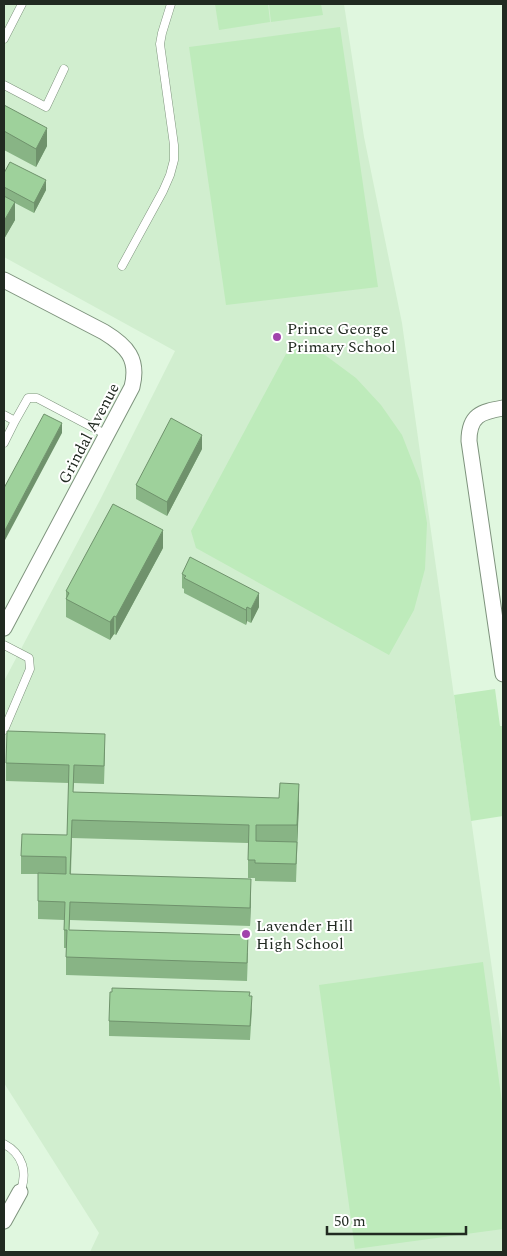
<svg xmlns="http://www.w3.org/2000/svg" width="507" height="1256" viewBox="0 0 507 1256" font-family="Spectral,serif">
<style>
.built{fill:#d1eecf}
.green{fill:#beebbb}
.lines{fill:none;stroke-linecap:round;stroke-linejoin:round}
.lane-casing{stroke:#7e937d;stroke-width:9}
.street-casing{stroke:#7e937d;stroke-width:17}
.lane{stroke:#fff;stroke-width:8}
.street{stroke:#fff;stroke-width:15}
.wall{fill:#88b485}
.shaded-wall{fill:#6f926c}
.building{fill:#9ed19b;stroke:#6f926c}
.poi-dot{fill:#a143ac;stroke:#fff;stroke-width:2}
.labels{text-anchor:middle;stroke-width:4;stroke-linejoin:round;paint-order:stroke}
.poi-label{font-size:16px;fill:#212a21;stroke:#fff;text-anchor:start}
.street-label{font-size:16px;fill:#212a21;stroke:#fff}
</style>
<rect width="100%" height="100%" fill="#e0f7df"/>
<!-- built -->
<path class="built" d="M4 4H344L364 137 402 323 503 1048V1252H90L99 1233 4 1083V681L100 500 175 351 4 257Z"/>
<!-- green -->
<path class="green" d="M215 4H268L270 22 219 30Z
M269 4H321L323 15 271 22Z
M340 27 378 287 226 305 189 47Z
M294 339 325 355 356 378 381 405 402 435 420 481 427 523 425 569 414 610 389 655 196 548 191 531Z
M495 689 500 726H503V816L471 821 454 695Z
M483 962 503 1110V1229L355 1249 319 985Z"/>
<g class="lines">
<!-- lane casing -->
<g class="lane-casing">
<path id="lane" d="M4 39 22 4
M4 85 46 107 64 69
M122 266 163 191 170 175 174 160V145L160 44 162 33 171 4
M4 415 15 421 28 398H37L107 435
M4 443 15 421
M4 645 29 658 30 669 4 730
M4 1144C23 1154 28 1173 20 1192"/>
</g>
<!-- street casing -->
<g class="street-casing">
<path id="street" d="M4 280 104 332C127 346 139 359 132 387L4 628
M503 408C481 412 469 415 469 441L503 674
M4 1221 20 1192"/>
</g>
<!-- lane -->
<use href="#lane" class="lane"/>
<!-- street -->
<use href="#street" class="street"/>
</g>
<!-- wall -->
<path class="wall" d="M4 105 47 146 36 167 4 150Z
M4 173 46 190 34 213 15 203V220L4 239Z
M202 449 167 516 136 499V485Z
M163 548 116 635 114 634 110 640 66 617V591Z
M182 574 259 607 251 623 247 621 246 625 184 593V589L182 588Z
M105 752 104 784 74 783 73 792 299 802 296 882 255 881V878H248V843L72 838 71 874 251 897 250 926 70 920 69 930 248 953 247 981 66 975V948H64V920L38 919V874H21V856L67 835 69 783 6 781V763Z
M250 996 252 1010 250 1040 109 1036V1021Z"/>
<!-- shaded-wall -->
<path class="shaded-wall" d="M47 128V146L36 167V149Z
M46 180V190L34 213V203Z
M15 202V220L4 239V221Z
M62 423V433L4 542V532Z
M202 435V449L167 516V502Z
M163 530V548L116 635V617Z
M259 593V607L251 623V609Z
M247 607V621L246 625V610Z
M114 616V634L110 640V622Z
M299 784V802L297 844V825Z
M251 879V897L250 926V908Z"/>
<!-- building -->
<path class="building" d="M4 105 47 128 36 149 4 131Z
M10 162 46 180 34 203 4 187V173Z
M4 196 15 202 4 221Z
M44 414 62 423 4 532V488Z
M171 418 202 435 167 502 136 485Z
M113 504 163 530 116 617 114 616 110 622 66 599 69 593 66 591Z
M190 557 259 593 251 609 247 607 246 610 184 578 186 576 182 574Z
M7 731 105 734 104 766 74 765 73 792 279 798 280 783 299 784 297 825H256V841L297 842 296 864 255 863V860H248L249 825 72 820 70 874 251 879 250 908 70 902 69 930 248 935 247 963 66 957 67 930H64L65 902 38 901V873L66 874V857L21 856 22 834 67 835 69 765 6 763Z
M112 988 250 992 249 996H252L250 1026 109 1021 110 992H112Z"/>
<!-- markers -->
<g class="poi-dot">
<circle cx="277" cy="337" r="5"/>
<circle cx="246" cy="934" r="5"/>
</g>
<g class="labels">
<!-- poi labels -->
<g class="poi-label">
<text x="287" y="334">Prince George<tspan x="287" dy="18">Primary School</tspan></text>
<text x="256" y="931">Lavender Hill<tspan x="256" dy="18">High School</tspan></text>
</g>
<!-- street labels -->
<g class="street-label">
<text transform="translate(88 433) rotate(-62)" y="6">Grindal Avenue</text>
</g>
</g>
<!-- border -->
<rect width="507" height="1256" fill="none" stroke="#212a21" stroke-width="10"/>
<!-- scale -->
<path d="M327 1226v8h139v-8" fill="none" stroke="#212a21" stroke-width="2.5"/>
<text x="334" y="1226" font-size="15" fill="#212a21" stroke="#ffffff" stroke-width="4" paint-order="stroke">50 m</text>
</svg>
